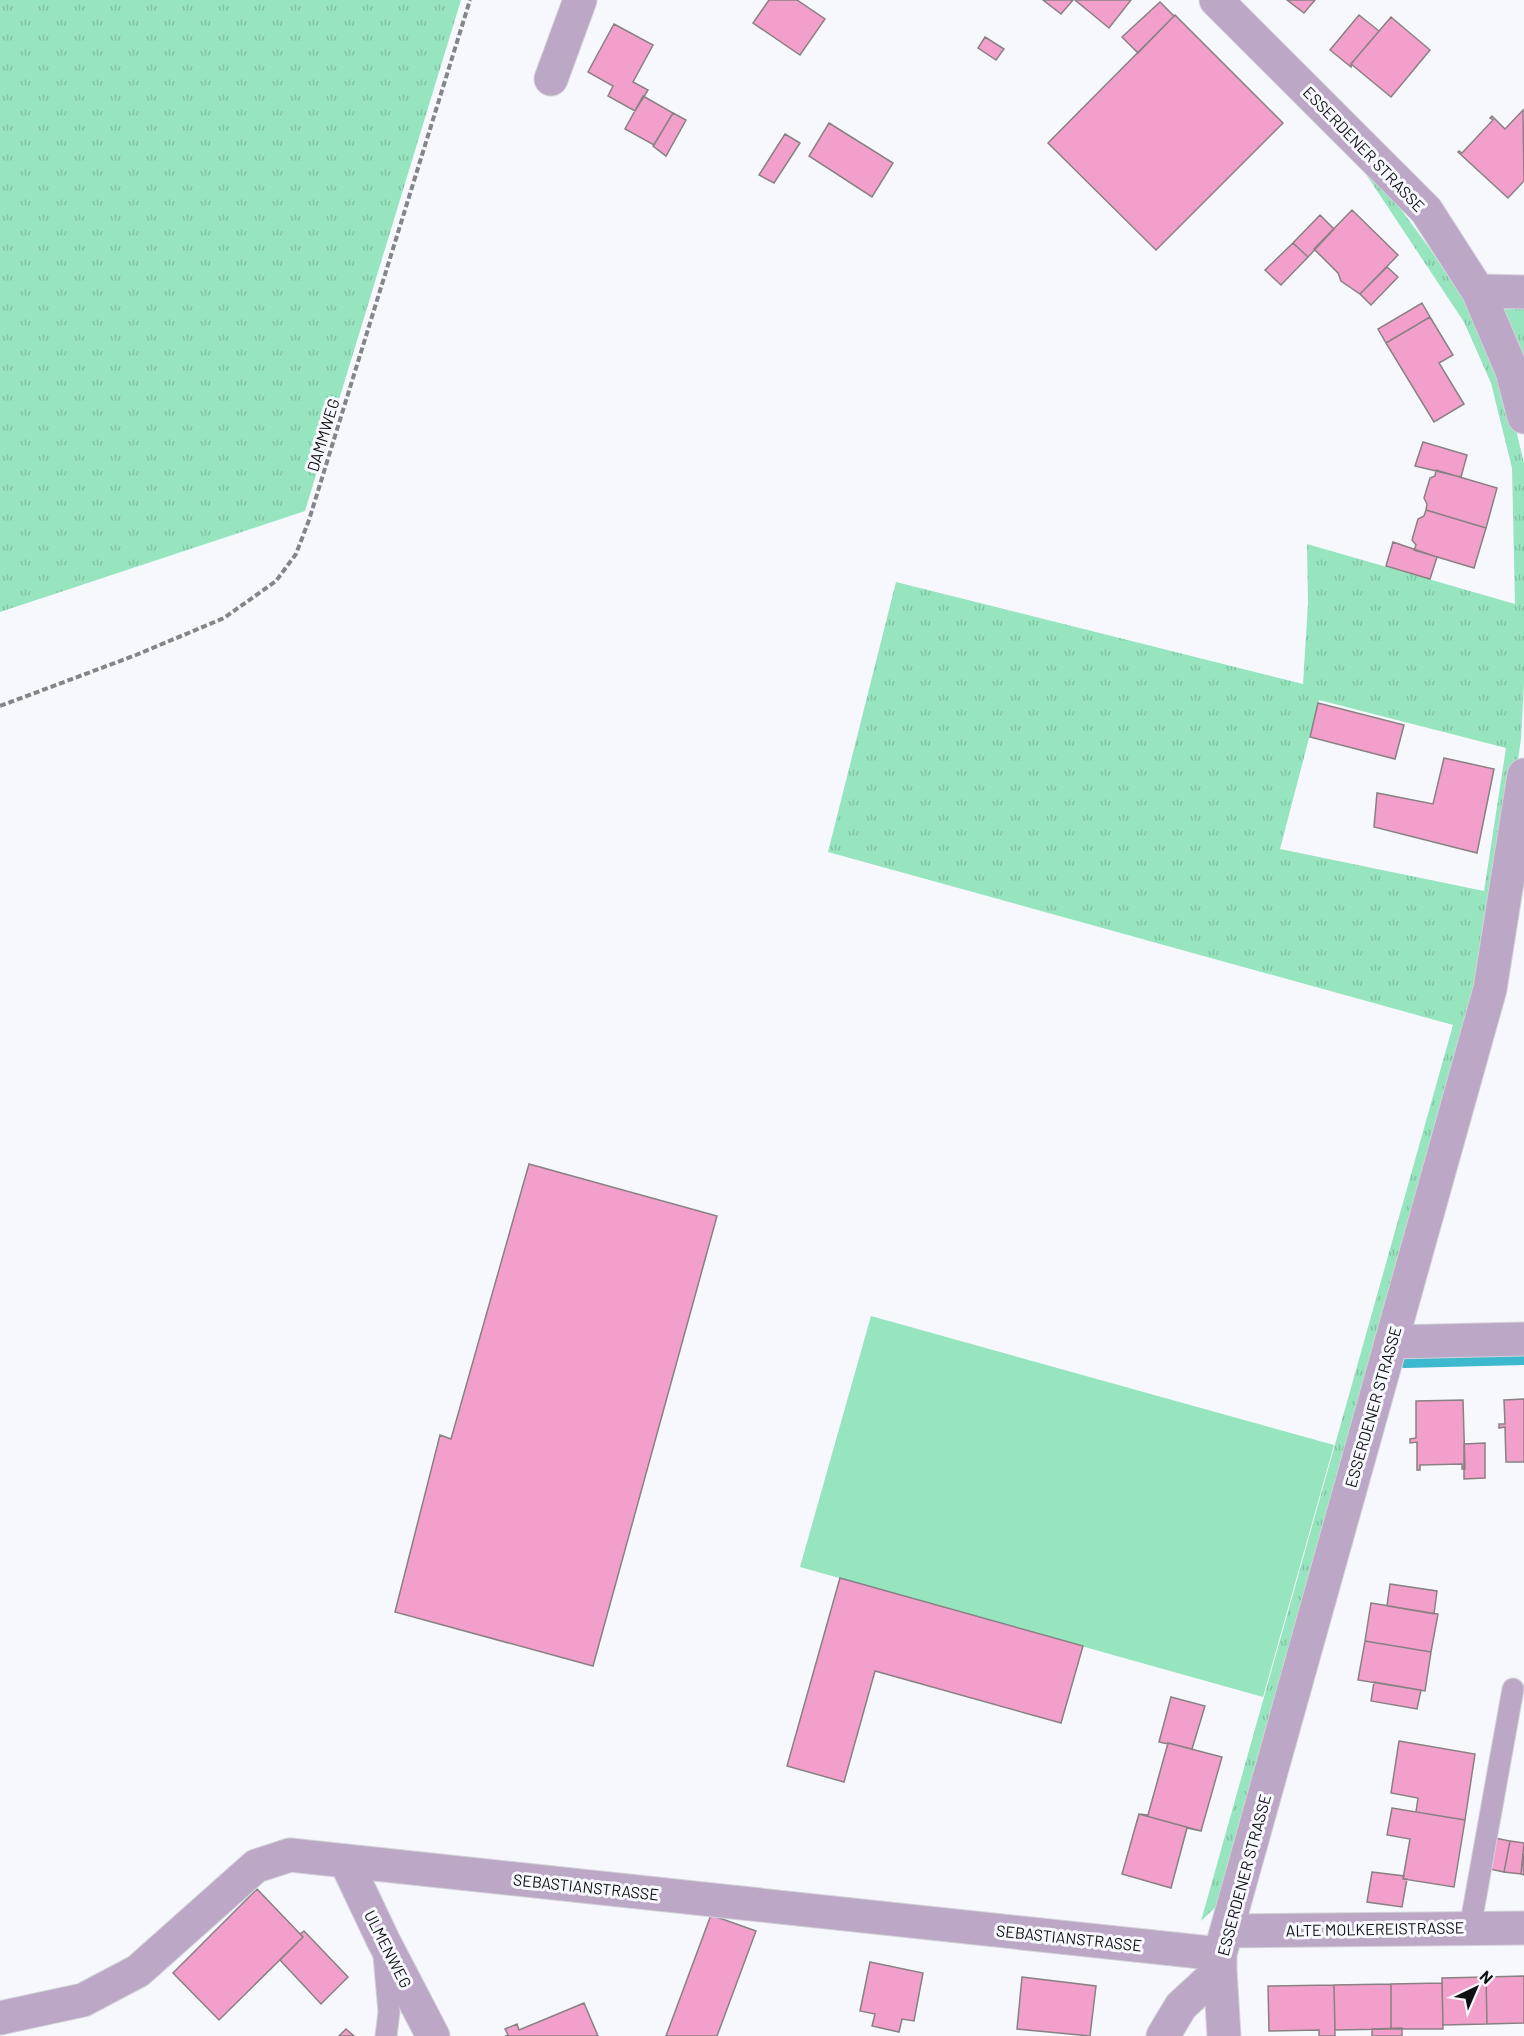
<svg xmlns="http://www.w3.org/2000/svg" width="1524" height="2036" viewBox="0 0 1524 2036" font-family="Barlow,sans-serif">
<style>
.grass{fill:url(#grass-tufts);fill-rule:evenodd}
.pitch{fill:#97e5be}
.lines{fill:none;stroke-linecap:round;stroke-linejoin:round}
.stream{stroke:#3cb9cf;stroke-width:10}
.building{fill:#f2a0cb;stroke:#898084;stroke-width:1.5}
.lane-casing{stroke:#d1d3d8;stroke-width:23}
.street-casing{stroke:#d1d3d8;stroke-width:35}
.path{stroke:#838589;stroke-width:4;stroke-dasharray:6 3;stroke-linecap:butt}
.lane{stroke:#bda7c6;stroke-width:21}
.street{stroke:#bda7c6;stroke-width:33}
.labels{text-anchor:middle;stroke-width:6;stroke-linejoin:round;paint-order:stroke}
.street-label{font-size:16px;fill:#0f1013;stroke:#f6f8fe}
</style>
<defs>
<pattern id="grass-tufts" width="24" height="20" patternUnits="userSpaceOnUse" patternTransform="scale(1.5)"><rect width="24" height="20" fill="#97e5be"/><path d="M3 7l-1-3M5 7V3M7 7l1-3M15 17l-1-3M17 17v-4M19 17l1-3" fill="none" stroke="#81c3a2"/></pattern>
</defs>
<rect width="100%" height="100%" fill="#f6f8fe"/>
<!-- grass -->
<path class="grass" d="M0 0H461L305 511 0 612Z
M1346 144 1381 182 1430 249 1474 315 1504 380 1524 463V684L1521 739 1502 871 1485 958 1219 1904 1201 1921 1453 1025 828 852 896 582 1303 684 1308 604 1307 544 1515 604 1512 468 1491 383 1464 322ZM1319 700 1506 748 1484 891 1280 849Z
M1524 303V374L1503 314 1507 306Z"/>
<!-- pitch -->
<path class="pitch" d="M871 1316 1334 1445 1263 1697 800 1567Z"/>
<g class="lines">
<!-- stream -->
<path class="stream" d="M1404 1363 1524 1360"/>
</g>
<!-- building -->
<path class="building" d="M769 0H797L825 19 800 55 753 23Z
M1043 0H1073L1061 14Z
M1075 0H1131L1109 28Z
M1287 0H1315L1304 13Z
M1160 2 1174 16 1138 53 1122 37Z
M1175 15 1283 123 1156 250 1048 143Z
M1359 15 1379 31 1351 64V67L1330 50Z
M1391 17 1430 50 1391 97 1351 64Z
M614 24 653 45 633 82 648 90 635 111 608 96 613 86 588 72Z
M985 37 1004 49 996 60 978 48Z
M643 96 673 113 654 145 625 129Z
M1523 110 1524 181 1508 198 1458 152 1459 151 1462 153 1493 120 1490 118 1492 116 1505 129Z
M673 113 686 120 666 156 653 146Z
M829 123 893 163 872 197 809 156Z
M785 134 800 143 774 183 759 175Z
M1352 210 1398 255 1360 294 1341 281 1338 273 1314 249Z
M1320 215 1334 229 1308 257 1293 243Z
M1293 243 1308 257 1281 285 1265 270Z
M1387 267 1398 277 1371 305 1360 294Z
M1422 303 1430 317 1386 343 1378 329Z
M1430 317 1453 355 1439 363 1464 404 1434 422 1386 343Z
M1423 442 1467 455 1461 477 1415 466Z
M1436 470 1497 488 1486 528 1426 510 1427 504 1424 498 1430 478 1435 476Z
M1426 510 1486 528 1474 568 1414 550 1416 545 1412 540 1418 519 1424 516Z
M1393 542 1437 557 1430 579 1386 566Z
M1318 703 1404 725 1395 759 1310 737Z
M1444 758 1494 769 1477 853 1374 827 1377 793 1433 804Z
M529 1164 717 1216 593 1666 395 1612 440 1435 451 1439Z
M1524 1399V1462H1506L1505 1427 1499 1428V1424H1505L1504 1400Z
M1463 1400 1465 1469H1462V1464L1420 1465V1470H1417V1442L1410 1443V1439L1416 1438V1401Z
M1485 1443V1478L1464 1479V1444Z
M840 1578 1083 1646 1061 1723 875 1671 844 1782 787 1766Z
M1390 1584 1437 1591 1434 1614 1387 1606Z
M1371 1603 1438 1614 1431 1652 1365 1641Z
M1365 1641 1431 1652 1425 1691 1358 1680Z
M1374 1682 1421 1690 1417 1709 1371 1701Z
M1171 1697 1205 1706 1192 1749 1168 1743V1744L1159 1742Z
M1399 1741 1475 1754 1465 1820 1416 1812 1418 1798 1391 1793Z
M1168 1743 1222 1757 1201 1831 1139 1814 1148 1815Z
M1392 1808 1465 1820 1454 1887 1403 1879 1410 1839 1387 1835Z
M1139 1814 1201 1831 1187 1828 1171 1888 1122 1874Z
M1495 1838 1510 1841 1504 1872 1490 1869Z
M1510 1841 1524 1843 1521 1874 1504 1872Z
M1524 1853V1875L1521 1874Z
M1372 1872 1404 1876 1403 1879H1407L1402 1907 1367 1902Z
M257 1889 303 1937 219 2020 173 1973Z
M711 1915 756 1931 717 2036H666Z
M304 1931 348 1977 321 2004 280 1960 303 1937 300 1934Z
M870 1962 923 1973 914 2021 902 2019 899 2032 872 2026 875 2014 860 2011Z
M1524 1976V2023L1487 2024 1486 1977Z
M1022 1977 1096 1986 1090 2036 1017 2029Z
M1486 1977 1487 2024 1443 2025 1442 1978Z
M1442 1983 1443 2029H1391V1984Z
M1391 1984V2029L1335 2030 1334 1985Z
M1334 1985 1335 2036H1319V2030L1269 2031 1268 1986Z
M584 2003 598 2036H505L508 2035 505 2029 517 2024 519 2030Z
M1402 2028V2036H1372V2029Z
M346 2029 354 2036H339Z"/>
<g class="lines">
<!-- lane casing -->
<g class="lane-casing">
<path id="lane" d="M1470 1928 1513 1689
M384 1956 389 2012 386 2036"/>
</g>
<!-- street casing -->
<g class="street-casing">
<path id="street" d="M1216 0 1426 210 1478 291 1512 371 1524 417
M551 79 580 0
M1478 291 1524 292
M1391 1342 1524 1339
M346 1862 383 1940 433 2036
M1227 1931 1524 1928
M0 2018 83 2000 138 1971 256 1866 290 1855 1220 1954
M1163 2036 1181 2006 1220 1970
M1224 2036 1220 1970V1954L1490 989 1524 775"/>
</g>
<!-- path -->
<path class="path" d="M0 706 136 655 224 618 276 581 296 554 309 520 470 0"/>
<!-- lane -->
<use href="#lane" class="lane"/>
<!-- street -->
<use href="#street" class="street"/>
</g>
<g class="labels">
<!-- street labels -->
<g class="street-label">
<text transform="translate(1364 149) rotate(46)" y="6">ESSERDENER STRASSE</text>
<text transform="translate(323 435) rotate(-73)" y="6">DAMMWEG</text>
<text transform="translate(1373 1407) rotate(-74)" y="6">ESSERDENER STRASSE</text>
<text transform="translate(1244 1875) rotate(-75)" y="6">ESSERDENER STRASSE</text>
<text transform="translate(586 1887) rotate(6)" y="6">SEBASTIANSTRASSE</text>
<text transform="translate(1375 1929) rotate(-1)" y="6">ALTE MOLKEREISTRASSE</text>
<text transform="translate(1069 1938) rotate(6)" y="6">SEBASTIANSTRASSE</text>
<text transform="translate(388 1949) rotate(63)" y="6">ULMENWEG</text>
</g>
</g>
<!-- north arrow -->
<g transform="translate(1476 1988) rotate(44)" stroke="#f6f8fe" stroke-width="4.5" paint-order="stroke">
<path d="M0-4.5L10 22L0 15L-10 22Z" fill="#0f1013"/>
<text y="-9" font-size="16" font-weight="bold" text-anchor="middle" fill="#0f1013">N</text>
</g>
</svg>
